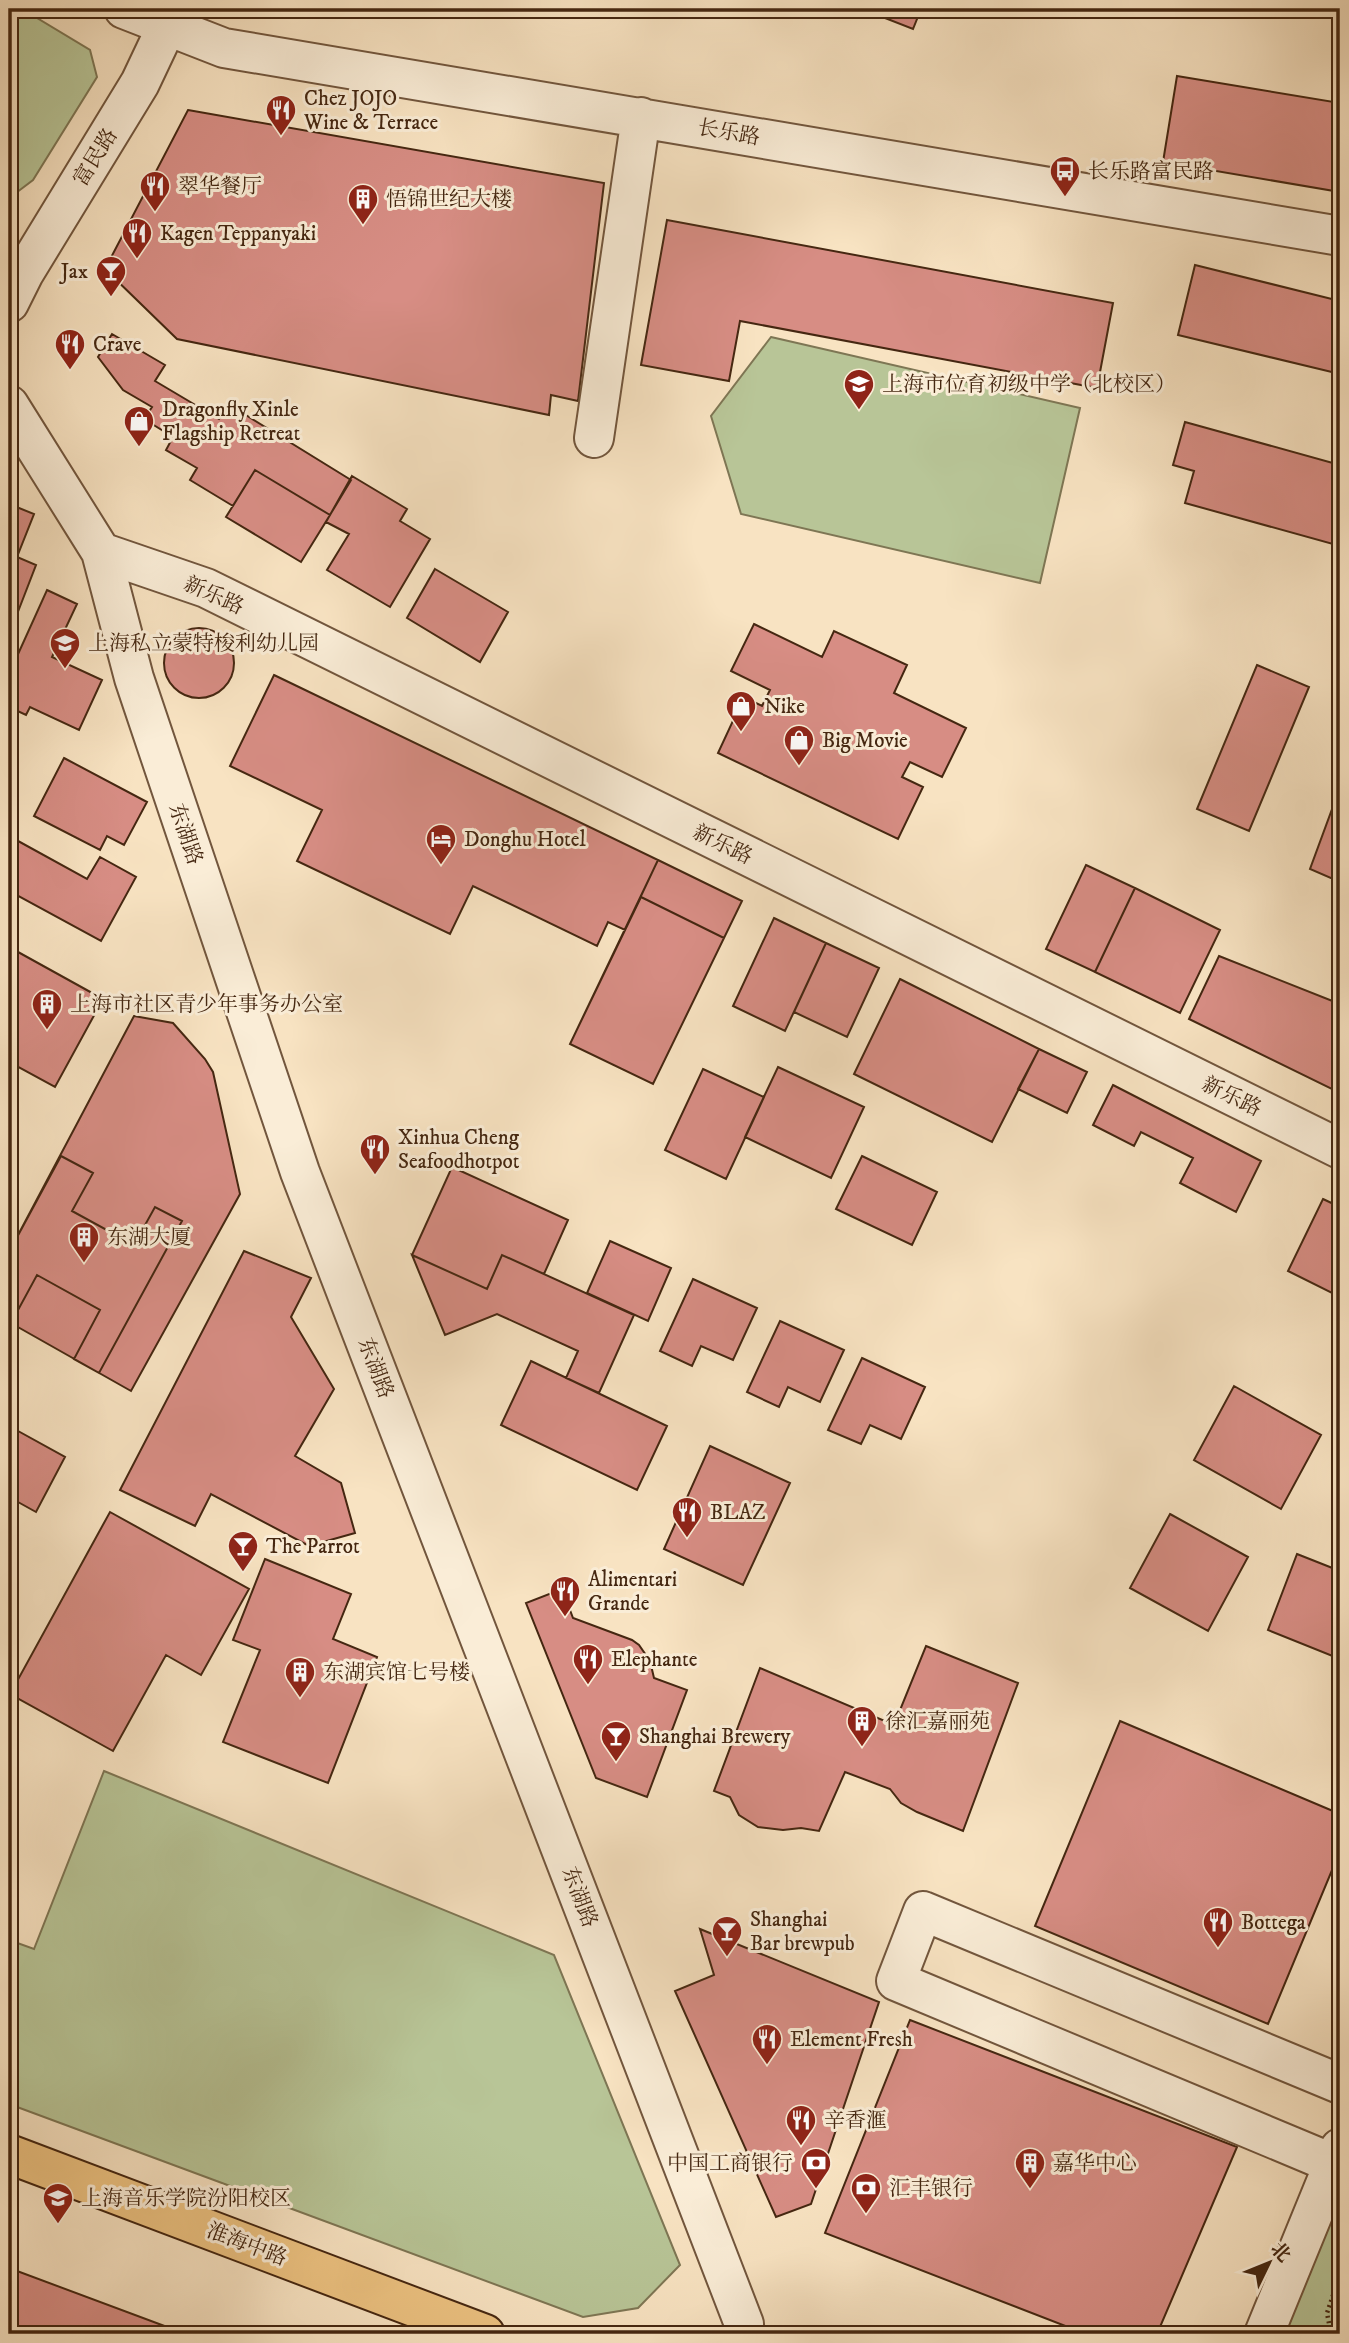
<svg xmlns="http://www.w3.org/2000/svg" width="1349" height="2343" viewBox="0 0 1349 2343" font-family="'IM FELL DW Pica','Noto Serif SC',serif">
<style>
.green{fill:#b8c597;stroke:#7e7654;stroke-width:2}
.building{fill:#d78d84;stroke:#452711;stroke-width:2}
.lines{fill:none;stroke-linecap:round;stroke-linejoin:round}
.minor-casing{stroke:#72563d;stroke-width:42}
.major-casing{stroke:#452711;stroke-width:42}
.path{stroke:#452711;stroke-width:4.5;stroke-dasharray:2 3.5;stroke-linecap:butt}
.minor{stroke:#faedd7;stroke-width:38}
.major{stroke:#ecc281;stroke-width:38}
.labels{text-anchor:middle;stroke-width:6;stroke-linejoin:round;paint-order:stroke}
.poi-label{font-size:21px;fill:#452711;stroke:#faedd7;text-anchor:start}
.street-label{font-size:21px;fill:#452711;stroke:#faedd7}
</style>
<rect width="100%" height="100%" fill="#f8e3c2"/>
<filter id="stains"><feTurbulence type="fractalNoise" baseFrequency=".00286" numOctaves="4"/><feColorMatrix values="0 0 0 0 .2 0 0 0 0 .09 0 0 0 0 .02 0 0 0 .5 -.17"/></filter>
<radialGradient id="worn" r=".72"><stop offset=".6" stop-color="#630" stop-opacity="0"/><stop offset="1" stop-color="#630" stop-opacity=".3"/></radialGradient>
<!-- green -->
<path class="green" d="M9 9H22L90 50 97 77 33 180 12 196 9 195Z
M771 337 1080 408 1040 583 741 514 711 416Z
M104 1771 554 1955 680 2265 638 2308 583 2317 9 2104V1940L34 1949Z
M1340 2174V2334H1280Z"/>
<!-- building -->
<path class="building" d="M862 9H921L913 29Z
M1177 76 1340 103V192L1163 162Z
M188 110 604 183 578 401 551 395 549 415 177 339 105 269Z
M667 220 1113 303 1097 388 740 321 729 381 641 365Z
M1195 265 1340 301V374L1178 335Z
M112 334 165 365 155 381 219 419 228 404 351 480 330 515 255 470 233 506 190 480 197 468 166 450 173 437 144 419 152 407 123 390 98 357Z
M1185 422 1340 465V546L1185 503 1194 471 1173 465Z
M255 470 330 515 301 562 226 517Z
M352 476 407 509 400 521 430 539 390 607 327 570 349 534 326 522Z
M9 504 34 514 17 557 36 565 9 635Z
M435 569 508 612 480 662 407 618Z
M47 590 77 604 52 657 102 680 79 730 30 707 26 715 9 707V674Z
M754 624 822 657 834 631 907 665 894 693 966 728 942 777 910 762 902 777 923 787 898 839 718 753 744 697 762 706 770 690 731 671Z
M164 663a35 35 0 1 1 70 0a35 35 0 1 1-70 0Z
M1257 665 1309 687 1249 831 1197 809Z
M274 675 658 860 625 930 608 922 597 946 473 886 450 934 297 861 322 810 230 766Z
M64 758 147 802 124 845 107 836 100 850 34 816Z
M1338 793 1340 794V882L1310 869Z
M9 836 87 879 100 857 136 877 101 941 9 891Z
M658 860 742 901 653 1084 570 1044Z
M1086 865 1135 888 1095 972 1046 949Z
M1135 888 1220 930 1180 1013 1095 972Z
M641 897 724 938 653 1084 570 1044Z
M774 918 826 943 785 1031 733 1006Z
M826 943 879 968 847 1037 794 1012Z
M9 947 103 999 55 1087 9 1062Z
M1219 956 1340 1004V1093L1189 1019Z
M900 979 1039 1049 992 1142 854 1074Z
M134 1016 173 1023 205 1059 213 1072 240 1194 131 1391 9 1322V1252Z
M1039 1049 1087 1072 1067 1113 1018 1089Z
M778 1067 864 1107 831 1178 745 1137Z
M703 1069 764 1097 726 1179 665 1150Z
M1113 1085 1261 1161 1236 1212 1180 1183 1193 1158 1141 1132 1134 1146 1093 1125Z
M61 1156 93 1173 72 1211 134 1245 155 1207 182 1221 99 1373 74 1359 100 1310 37 1275 11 1323 9 1322V1252Z
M862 1156 937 1192 912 1245 836 1209Z
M452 1167 568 1220 544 1274 502 1255 487 1289 412 1255Z
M1323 1199 1340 1207V1297L1288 1271Z
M610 1241 671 1268 648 1321 587 1293Z
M244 1251 311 1278 291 1317 334 1389 295 1456 341 1483 355 1533 309 1546 211 1494 195 1526 120 1490Z
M412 1255 487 1289 502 1255 634 1315 599 1393 566 1378 578 1351 497 1314 445 1335Z
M693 1279 757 1308 733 1360 701 1346 692 1366 660 1351Z
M780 1321 844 1350 820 1402 788 1387 779 1407 747 1392Z
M862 1358 925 1387 901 1439 870 1425 861 1444 828 1430Z
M531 1361 667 1426 637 1490 501 1425Z
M1234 1386 1321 1435 1281 1509 1194 1460Z
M9 1426 65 1457 36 1512 9 1497Z
M710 1446 790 1483 743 1585 664 1549Z
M110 1512 249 1589 201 1675 166 1655 113 1751 10 1694Z
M1170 1514 1248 1557 1208 1631 1130 1588Z
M1297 1554 1340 1571V1659L1268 1630Z
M265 1559 351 1594 333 1639 377 1657 328 1783 223 1742 260 1650 233 1640Z
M562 1589 573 1618 632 1640 639 1645 650 1661 654 1678 687 1690 647 1797 596 1778 526 1603Z
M926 1646 1018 1683 963 1831 917 1812 901 1803 890 1789 845 1772 819 1831 801 1828 783 1830 758 1827 739 1815 730 1797 714 1791 760 1668 894 1725Z
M1120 1721 1340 1814V1851L1268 2024 1035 1926Z
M700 1929 879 2002 811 2204 776 2217 675 1991 714 1975Z
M910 2020 1237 2147 1157 2334H1086L825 2233Z
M9 2268 186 2334H9Z"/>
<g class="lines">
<!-- minor casing -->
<g class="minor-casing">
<path id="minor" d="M124 9 224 48 1340 236
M9 303 24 273 140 83 175 9
M9 405 101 552 134 678 300 1172 744 2324 741 2334
M594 438 641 117
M101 552 206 588 1340 1149
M1334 2164 896 1981 923 1911 1340 2084
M1264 2334 1340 2148"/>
</g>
<!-- major casing -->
<g class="major-casing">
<path id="major" d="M9 2154 485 2334"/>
</g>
<!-- path -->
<path class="path" d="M1331 2334 1327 2313 1340 2275"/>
<!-- minor -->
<use href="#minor" class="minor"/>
<!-- major -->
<use href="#major" class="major"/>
</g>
<!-- icons -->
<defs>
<g id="restaurant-pin" transform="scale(1.575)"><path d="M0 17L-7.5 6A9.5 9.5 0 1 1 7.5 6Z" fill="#8f2418" stroke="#faedd7"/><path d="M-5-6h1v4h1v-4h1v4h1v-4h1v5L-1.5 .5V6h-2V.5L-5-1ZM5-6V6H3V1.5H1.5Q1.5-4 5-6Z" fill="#fff"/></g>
<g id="bus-pin" transform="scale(1.575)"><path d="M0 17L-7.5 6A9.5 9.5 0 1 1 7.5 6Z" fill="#8f2418" stroke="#faedd7"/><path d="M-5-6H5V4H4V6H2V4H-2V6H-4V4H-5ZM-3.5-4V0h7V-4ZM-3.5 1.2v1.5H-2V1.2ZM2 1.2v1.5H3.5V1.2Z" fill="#fff"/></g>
<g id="building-pin" transform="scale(1.575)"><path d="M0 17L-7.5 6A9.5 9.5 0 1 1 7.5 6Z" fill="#8f2418" stroke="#faedd7"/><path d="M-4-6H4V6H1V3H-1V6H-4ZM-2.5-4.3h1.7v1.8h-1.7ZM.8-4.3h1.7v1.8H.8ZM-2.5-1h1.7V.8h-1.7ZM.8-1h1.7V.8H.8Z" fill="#fff"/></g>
<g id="bar-pin" transform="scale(1.575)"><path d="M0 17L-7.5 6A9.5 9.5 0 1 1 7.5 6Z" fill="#8f2418" stroke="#faedd7"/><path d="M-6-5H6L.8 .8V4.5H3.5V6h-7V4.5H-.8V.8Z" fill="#fff"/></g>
<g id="school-pin" transform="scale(1.575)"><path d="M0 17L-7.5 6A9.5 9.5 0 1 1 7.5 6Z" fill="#8f2418" stroke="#faedd7"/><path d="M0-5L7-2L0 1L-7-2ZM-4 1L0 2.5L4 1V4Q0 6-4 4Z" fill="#fff"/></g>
<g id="shop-pin" transform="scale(1.575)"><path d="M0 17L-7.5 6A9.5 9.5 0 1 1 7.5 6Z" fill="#8f2418" stroke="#faedd7"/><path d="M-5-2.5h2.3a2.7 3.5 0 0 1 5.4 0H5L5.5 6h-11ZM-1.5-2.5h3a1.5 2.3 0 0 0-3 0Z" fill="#fff"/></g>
<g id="hotel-pin" transform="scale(1.575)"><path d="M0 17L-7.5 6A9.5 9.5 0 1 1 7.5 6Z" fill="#8f2418" stroke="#faedd7"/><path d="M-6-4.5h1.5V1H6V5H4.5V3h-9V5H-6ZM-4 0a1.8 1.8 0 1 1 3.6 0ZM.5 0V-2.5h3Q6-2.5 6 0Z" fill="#fff"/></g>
<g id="bank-pin" transform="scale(1.575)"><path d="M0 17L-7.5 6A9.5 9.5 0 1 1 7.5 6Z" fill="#8f2418" stroke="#faedd7"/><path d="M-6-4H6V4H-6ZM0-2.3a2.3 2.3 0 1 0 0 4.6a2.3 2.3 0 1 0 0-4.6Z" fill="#fff"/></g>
<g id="university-pin" transform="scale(1.575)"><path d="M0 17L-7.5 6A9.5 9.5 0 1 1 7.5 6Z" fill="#8f2418" stroke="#faedd7"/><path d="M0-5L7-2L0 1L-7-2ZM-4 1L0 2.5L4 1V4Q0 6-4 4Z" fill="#fff"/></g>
</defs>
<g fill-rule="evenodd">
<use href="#restaurant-pin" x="281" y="110"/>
<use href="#bus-pin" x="1065" y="171"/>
<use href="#restaurant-pin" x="155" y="186"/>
<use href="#building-pin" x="363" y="199"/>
<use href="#restaurant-pin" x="137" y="233"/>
<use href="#bar-pin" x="111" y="271"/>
<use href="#restaurant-pin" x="70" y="344"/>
<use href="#school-pin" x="859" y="384"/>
<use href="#shop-pin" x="139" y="421"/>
<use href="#school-pin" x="65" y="643"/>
<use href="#shop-pin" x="741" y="706"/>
<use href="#shop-pin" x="799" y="740"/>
<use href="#hotel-pin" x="441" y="839"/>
<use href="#building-pin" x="47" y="1004"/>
<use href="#restaurant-pin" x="375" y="1149"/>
<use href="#building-pin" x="84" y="1237"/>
<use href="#restaurant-pin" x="687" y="1512"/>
<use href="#bar-pin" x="243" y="1546"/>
<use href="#restaurant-pin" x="565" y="1591"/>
<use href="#restaurant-pin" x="588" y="1659"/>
<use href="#building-pin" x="300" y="1672"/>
<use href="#building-pin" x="862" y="1721"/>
<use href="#bar-pin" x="616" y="1736"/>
<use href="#restaurant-pin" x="1218" y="1922"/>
<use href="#bar-pin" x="727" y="1931"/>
<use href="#restaurant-pin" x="767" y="2039"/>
<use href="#restaurant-pin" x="801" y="2120"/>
<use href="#bank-pin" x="816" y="2163"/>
<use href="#building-pin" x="1030" y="2163"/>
<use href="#bank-pin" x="866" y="2188"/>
<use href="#university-pin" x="58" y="2198"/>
</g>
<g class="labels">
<!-- poi labels -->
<g class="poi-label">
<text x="304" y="105">Chez JOJO<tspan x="304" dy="24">Wine &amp; Terrace</tspan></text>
<text x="1088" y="178">长乐路富民路</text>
<text x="178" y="193">翠华餐厅</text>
<text x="386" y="206">悟锦世纪大楼</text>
<text x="160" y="240">Kagen Teppanyaki</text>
<text x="88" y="278" text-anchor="end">Jax</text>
<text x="93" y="351">Crave</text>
<text x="882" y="391">上海市位育初级中学（北校区）</text>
<text x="162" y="416">Dragonfly Xinle<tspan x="162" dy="24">Flagship Retreat</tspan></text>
<text x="88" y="650">上海私立蒙特梭利幼儿园</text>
<text x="764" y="713">Nike</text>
<text x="822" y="747">Big Movie</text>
<text x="464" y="846">Donghu Hotel</text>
<text x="70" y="1011">上海市社区青少年事务办公室</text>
<text x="398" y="1144">Xinhua Cheng<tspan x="398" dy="24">Seafoodhotpot</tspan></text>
<text x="107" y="1244">东湖大厦</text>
<text x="710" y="1519">BLAZ</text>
<text x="266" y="1553">The Parrot</text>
<text x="588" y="1586">Alimentari<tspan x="588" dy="24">Grande</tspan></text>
<text x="611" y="1666">Elephante</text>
<text x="323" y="1679">东湖宾馆七号楼</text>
<text x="885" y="1728">徐汇嘉丽苑</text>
<text x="639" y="1743">Shanghai Brewery</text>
<text x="750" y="1926">Shanghai<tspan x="750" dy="24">Bar brewpub</tspan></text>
<text x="1241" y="1929">Bottega</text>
<text x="790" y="2046">Element Fresh</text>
<text x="824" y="2127">辛香滙</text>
<text x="793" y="2170" text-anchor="end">中国工商银行</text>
<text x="1053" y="2170">嘉华中心</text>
<text x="889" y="2195">汇丰银行</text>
<text x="81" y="2205">上海音乐学院汾阳校区</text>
</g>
<!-- street labels -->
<g class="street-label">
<text transform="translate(729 132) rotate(10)" y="7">长乐路</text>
<text transform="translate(95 157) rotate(-58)" y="7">富民路</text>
<text transform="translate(214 595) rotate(24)" y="7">新乐路</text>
<text transform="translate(186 834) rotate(71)" y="7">东湖路</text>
<text transform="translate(723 844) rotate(26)" y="7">新乐路</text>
<text transform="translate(1232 1096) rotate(26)" y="7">新乐路</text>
<text transform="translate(376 1368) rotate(69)" y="7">东湖路</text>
<text transform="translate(580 1897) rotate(69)" y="7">东湖路</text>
<text transform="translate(247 2244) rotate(21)" y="7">淮海中路</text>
</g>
</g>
<!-- margin -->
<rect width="1349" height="2343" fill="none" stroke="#f8e3c2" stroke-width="35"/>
<rect x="10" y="10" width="1328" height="2322" fill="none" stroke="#452711" stroke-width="3.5"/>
<rect x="18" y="18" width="1314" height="2308" fill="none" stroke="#452711" stroke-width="2"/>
<!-- north arrow -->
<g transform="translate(1269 2263) rotate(47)" stroke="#faedd7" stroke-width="5" paint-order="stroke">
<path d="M0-5L12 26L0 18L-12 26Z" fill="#452711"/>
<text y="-10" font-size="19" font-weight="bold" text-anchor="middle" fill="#452711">北</text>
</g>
<rect width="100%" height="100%" filter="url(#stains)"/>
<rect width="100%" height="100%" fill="url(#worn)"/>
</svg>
